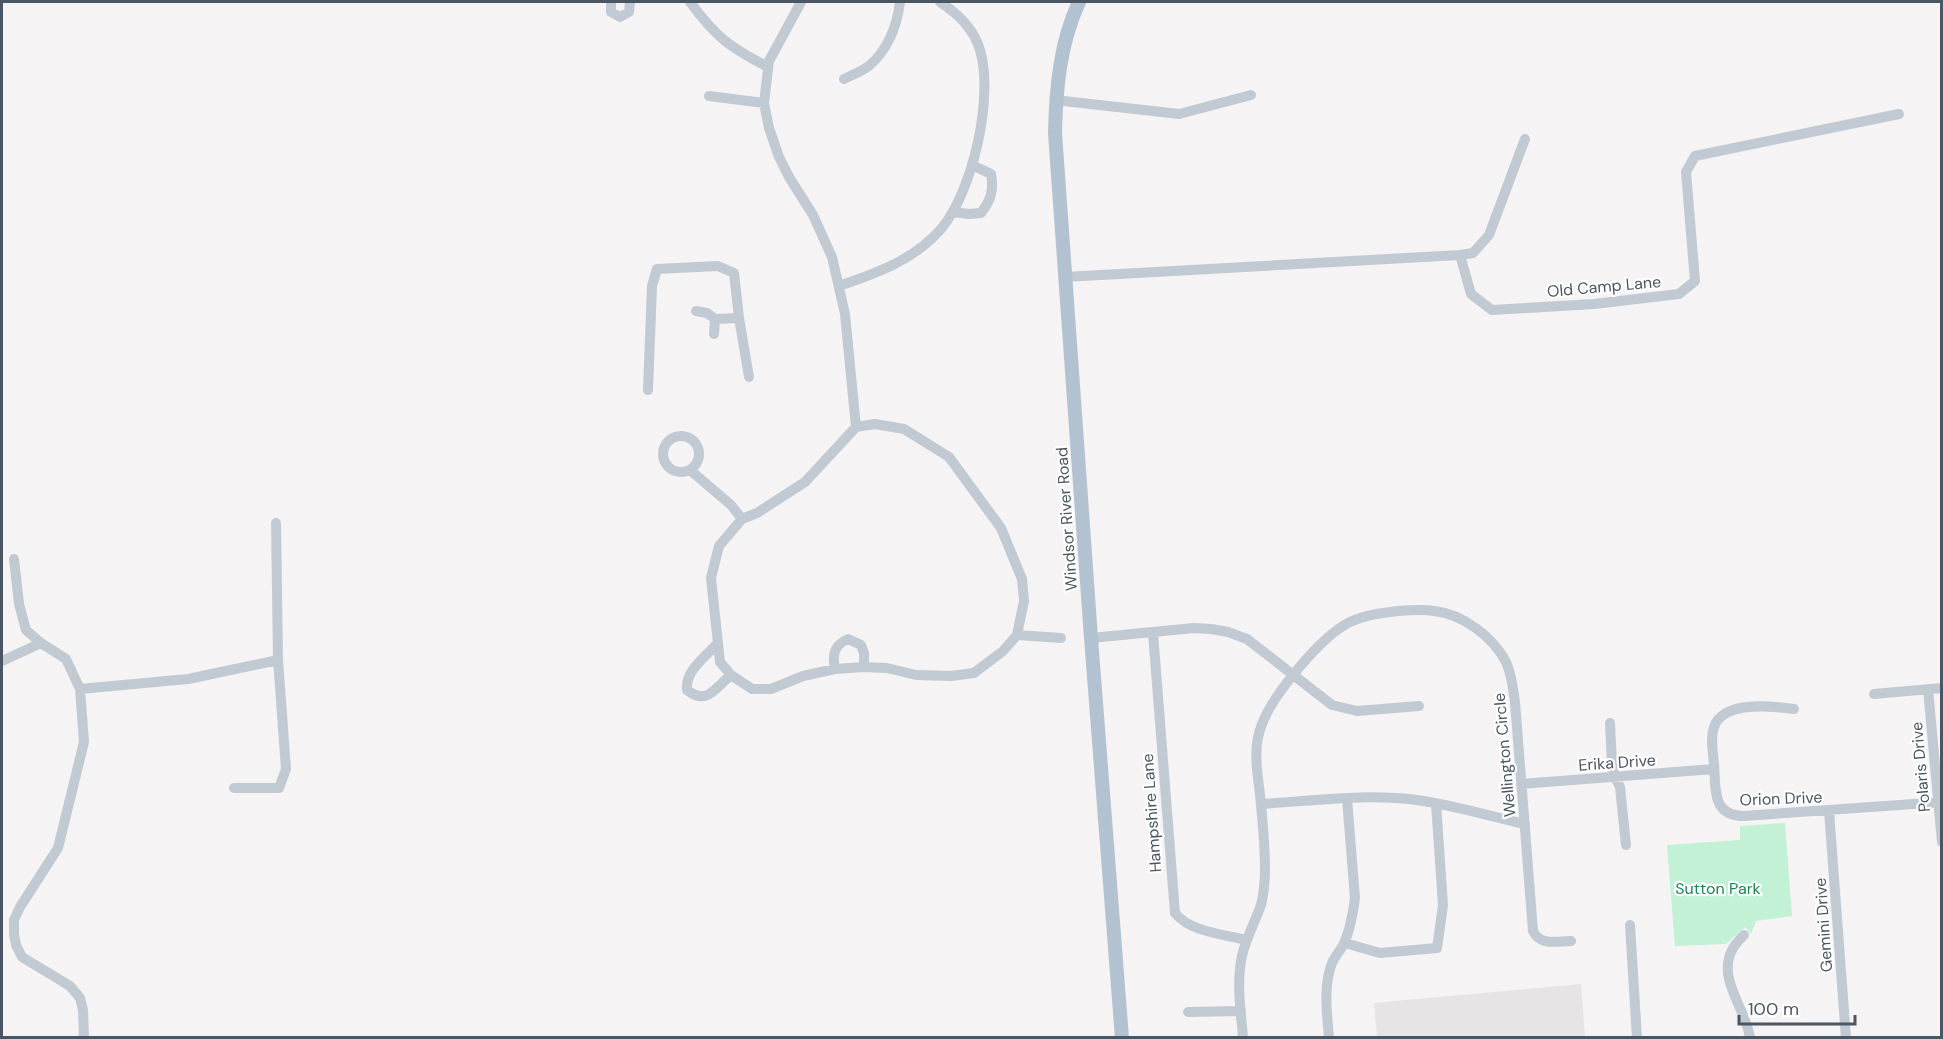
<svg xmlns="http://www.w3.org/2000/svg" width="1943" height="1039" viewBox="0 0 1943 1039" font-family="'DM Sans',sans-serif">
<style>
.education{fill:#e6e4e5}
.green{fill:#c3f1d5}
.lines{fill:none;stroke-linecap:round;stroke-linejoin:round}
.minor{stroke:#c1cad2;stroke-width:10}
.major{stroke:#b3c2d1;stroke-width:14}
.labels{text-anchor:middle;stroke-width:4.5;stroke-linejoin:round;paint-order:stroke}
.street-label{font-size:16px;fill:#4a5661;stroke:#fff}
.park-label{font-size:16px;fill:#17864f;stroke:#fff}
</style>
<rect width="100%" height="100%" fill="#f5f3f3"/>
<!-- education -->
<path class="education" d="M1581 984 1585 1037H1377L1374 1003Z"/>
<!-- green -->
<path class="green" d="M1785 823 1792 916 1756 921 1751 934 1745 927 1726 944 1675 946 1667 845 1740 840V826Z"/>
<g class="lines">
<!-- minor -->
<path class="minor" d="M611 2V12L620 17 629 12 630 2
M690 2C716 37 729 47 768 67
M801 2 769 61 764 103 769 128 779 157 789 177 813 215 832 257 845 314 856 427 875 424 904 429 949 457 1001 528 1022 579 1024 601 1017 635 1003 651 974 673 951 676 916 675 887 668 864 667 835 669 803 676 771 689H752L731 675 720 662 711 578 719 546 742 519 757 513 805 482 856 427
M844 79C852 75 863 71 870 65 889 48 897 26 900 2
M709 96 764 103
M1055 100 1179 114 1251 95
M953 212 969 214 981 213C991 200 994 190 991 174L972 165
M1460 255 1473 253 1489 235 1525 139
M1065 277 1460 255 1471 294 1492 310 1594 304 1679 294 1695 281 1686 172 1695 156 1899 114
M839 286C877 273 914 260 941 229 973 191 994 97 980 50 974 29 957 13 940 2
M696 311 707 313 715 319
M714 334 715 319 739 318
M648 390 652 286 657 269 718 266 734 273 739 318 749 377
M663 454a18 18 0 1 1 36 0a18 18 0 1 1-36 0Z
M690 470 731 505 742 519
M14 559 19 604 26 630 41 643 66 659 80 689 84 742 58 848 20 907 14 920V934L16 945 22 957 70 986 80 998 83 1010 84 1038
M1153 633 1175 913C1190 932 1223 934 1246 940
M1017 635 1061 638
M1091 638 1194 628 1211 629 1228 632 1247 639 1332 705 1357 711 1419 706
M717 644C705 657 685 671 687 690 707 706 715 688 731 675
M2 661 41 643
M835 669C832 655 834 645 848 639L861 645 864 653V667
M80 689 188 679 278 660 276 523
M1928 689 1942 842
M1874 694 1942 688
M1794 709C1772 706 1723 700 1714 727 1710 738 1713 752 1714 764 1715 776 1714 794 1720 805 1725 813 1735 816 1744 816L1942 802
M1610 723 1612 764 1615 777 1620 787 1626 845
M1521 784 1714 769
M234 788H279L286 769 278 660
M1261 804C1313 801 1366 793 1417 800 1453 805 1489 816 1525 824
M1829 811 1846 1038
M1630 925 1637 1038
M1744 935C1740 939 1735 944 1732 950 1717 980 1746 1008 1750 1038
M1345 943 1380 953 1437 948 1443 905 1436 804
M1188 1012 1241 1011
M1243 1038C1241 1011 1236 983 1242 956 1246 938 1255 922 1261 905 1264 893 1265 881 1265 869 1265 848 1263 826 1261 805 1259 778 1251 751 1262 724 1273 695 1321 636 1350 622 1365 615 1381 613 1398 611 1410 610 1422 609 1434 611 1463 614 1493 637 1506 662 1512 675 1513 689 1515 702L1533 931C1540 946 1557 941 1571 941
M1329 1038C1327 1013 1323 987 1332 963 1335 956 1341 950 1344 943 1350 930 1353 913 1355 898L1347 799"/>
<!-- major -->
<path class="major" d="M1079 2C1060 43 1056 88 1055 133L1091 638 1122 1038"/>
</g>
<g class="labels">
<!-- street labels -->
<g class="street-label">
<text transform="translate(1604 286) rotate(-5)" y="6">Old Camp Lane</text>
<text transform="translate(1066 519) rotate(-94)" y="6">Windsor River Road</text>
<text transform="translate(1504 755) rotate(-95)" y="6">Wellington Circle</text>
<text transform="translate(1617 762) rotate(-4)" y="6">Erika Drive</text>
<text transform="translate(1920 767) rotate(-95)" y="6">Polaris Drive</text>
<text transform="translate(1781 798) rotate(-2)" y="6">Orion Drive</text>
<text transform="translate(1151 813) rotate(-94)" y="6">Hampshire Lane</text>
<text transform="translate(1823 925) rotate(-94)" y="6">Gemini Drive</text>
</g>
<!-- park labels -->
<g class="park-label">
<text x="1718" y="894">Sutton Park</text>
</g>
</g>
<!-- border -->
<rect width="1943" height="1039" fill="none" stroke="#4a5661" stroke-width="6"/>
<!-- scale -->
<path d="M1739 1015v9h116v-9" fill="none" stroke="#4a5661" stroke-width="3"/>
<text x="1748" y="1015" font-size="18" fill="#4a5661" stroke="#ffffff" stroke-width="4.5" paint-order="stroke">100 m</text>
</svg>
